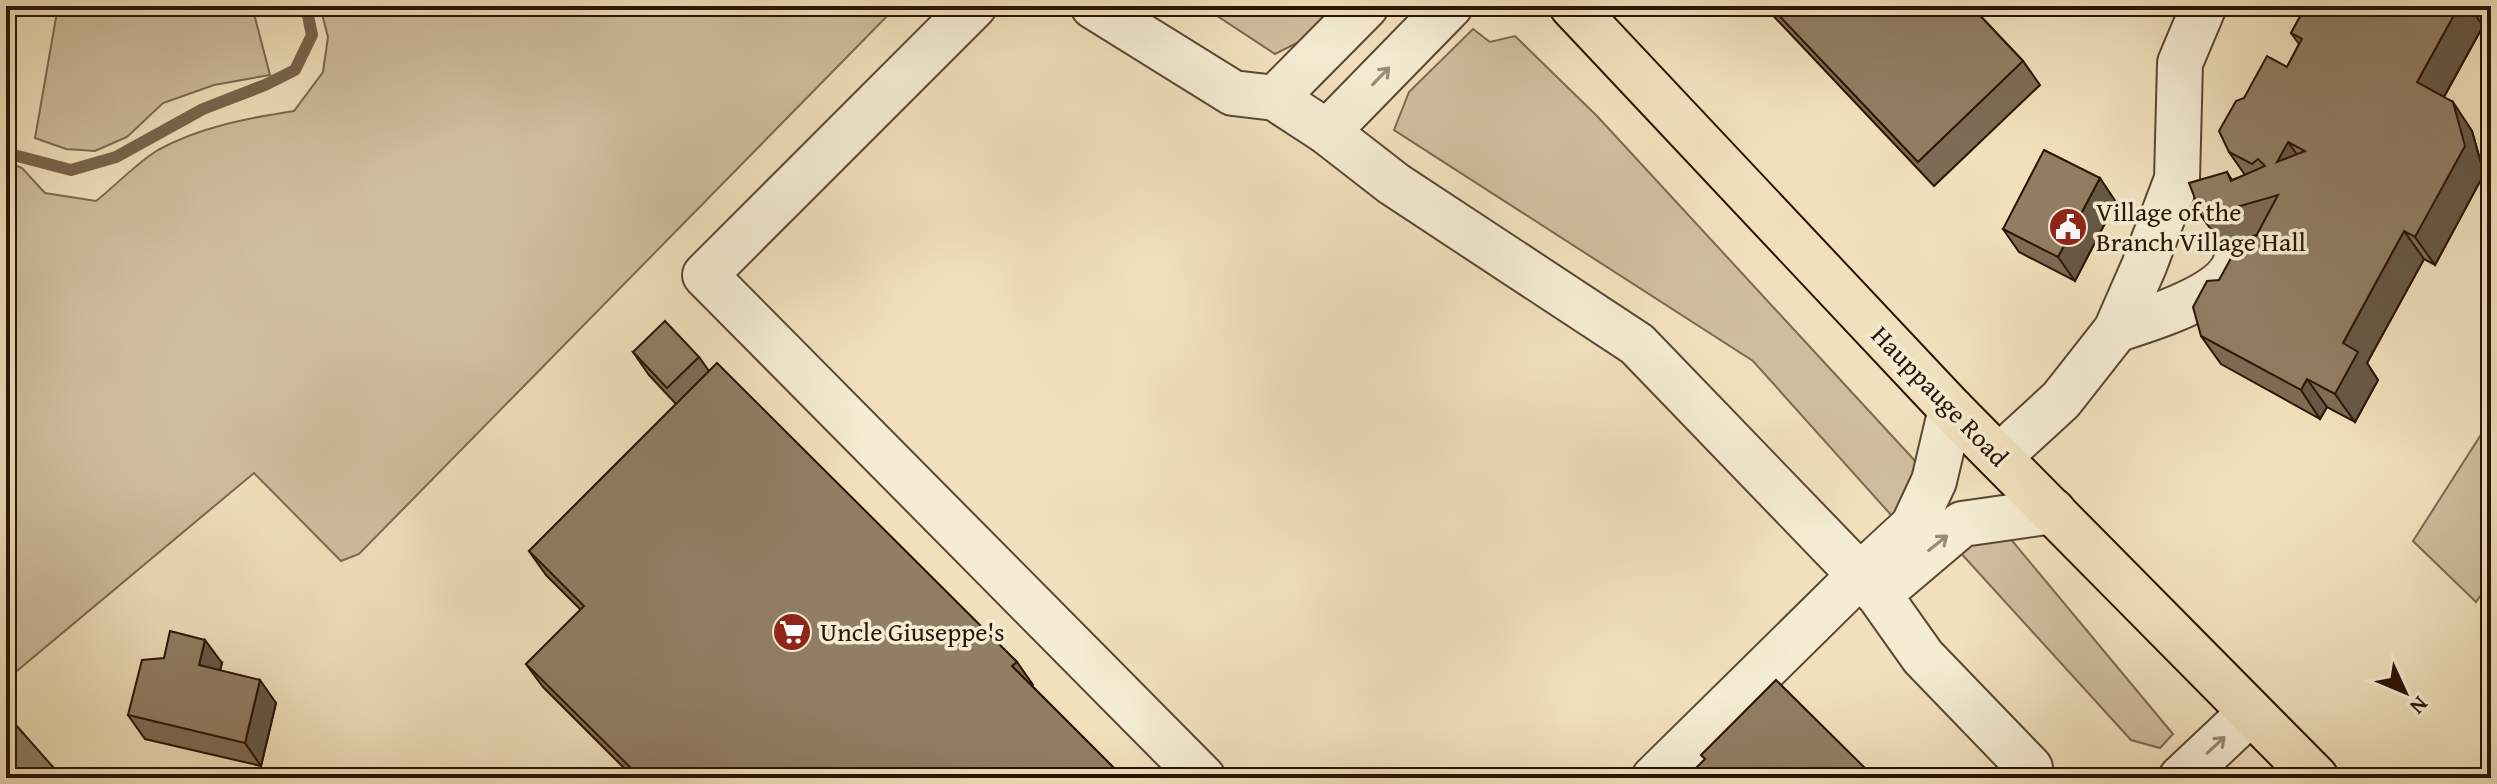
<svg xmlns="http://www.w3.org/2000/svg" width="2497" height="784" viewBox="0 0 2497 784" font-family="'Gentium Book Plus',serif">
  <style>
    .green { fill: #cfbe9d; stroke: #7d6851; stroke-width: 2 }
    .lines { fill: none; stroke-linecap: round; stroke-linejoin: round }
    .stream { stroke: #79654e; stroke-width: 12 }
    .minor-casing { stroke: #5c4633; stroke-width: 48 }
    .major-casing { stroke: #2b1305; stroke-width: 48 }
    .minor { stroke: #f5ecd3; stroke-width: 44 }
    .major { stroke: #f0e1bc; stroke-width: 44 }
    .wall { fill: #7d6c56; stroke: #2b1305; stroke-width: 2 }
    .shaded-wall { fill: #665846; stroke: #2b1305; stroke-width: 2 }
    .building { fill: #917e64; stroke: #2b1305; stroke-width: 2; fill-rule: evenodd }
    .oneway { stroke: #9a8a76 }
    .labels { text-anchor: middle; stroke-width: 7; stroke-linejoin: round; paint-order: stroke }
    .poi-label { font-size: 26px; fill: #2b1305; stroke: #f5ecd3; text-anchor: start }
    .street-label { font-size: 26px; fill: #2b1305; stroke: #f5ecd3 }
  </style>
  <rect width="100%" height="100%" fill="#f0e1bc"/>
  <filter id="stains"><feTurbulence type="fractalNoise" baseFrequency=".0025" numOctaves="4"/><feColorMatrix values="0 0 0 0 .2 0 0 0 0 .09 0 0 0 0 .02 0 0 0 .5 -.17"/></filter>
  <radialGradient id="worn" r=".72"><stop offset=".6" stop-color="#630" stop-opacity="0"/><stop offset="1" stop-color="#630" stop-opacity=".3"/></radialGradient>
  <g class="green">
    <path d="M58,6H252L270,75L214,85L163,103L127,137L95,151L66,149L35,138Z"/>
    <path d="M320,6H897L359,554L341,561L254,473L6,680V161L22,168L45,193L96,201C115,186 139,161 158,150C200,127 248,118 294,111L323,72L328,37Z"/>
    <path d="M1202,6H1334L1299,42L1275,54Z"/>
    <path d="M1473,29L1490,42L1515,36L1597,116L1917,463V488L1892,516L1753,361L1394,130L1409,92Z"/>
    <path d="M2491,419V581L2476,602L2413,541Z"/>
    <path d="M1973,537H2009L2173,734L2160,748L2131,740L1958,550Z"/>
  </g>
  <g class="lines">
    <path class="stream" d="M6,153L71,170L116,157L203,109L265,85L295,70L312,35L306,6"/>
    <g class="minor-casing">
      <g id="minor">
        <path d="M974,6L705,275L1203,778"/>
        <path d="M1093,6L1233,93L1275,98L1327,132L1394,184L1637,344L1879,595L1923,657L2030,768"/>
        <path d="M1275,98L1366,6"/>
        <path d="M1327,132L1450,6"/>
        <path d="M2116,330C2149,318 2251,292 2236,242"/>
        <path d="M1999,457L2061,400L2116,330L2144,266L2177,179L2180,63L2204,6"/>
        <path d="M1896,580L1962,524L2053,511"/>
        <path d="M1654,778L1860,575L1913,526L1934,481L1951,409"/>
        <path d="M2181,778L2250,713"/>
      </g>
    </g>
    <g class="major-casing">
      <path id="major" d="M1572,6L1951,409L2316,778"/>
    </g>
    <use href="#minor" class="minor"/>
    <use href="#major" class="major"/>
  </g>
  <g class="wall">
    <path d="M1764,6H1971L2023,61L2040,85L1934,186Z"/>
    <path d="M2306,6H2491V31L2483,26L2444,97L2472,131L2484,174L2435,265L2424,259L2367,363L2378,380L2355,422L2327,407L2320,419L2221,364L2201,336L2219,280L2247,253L2256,235L2222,245L2202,217L2227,172L2232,180L2245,175L2229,152L2244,98L2287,67L2299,44L2291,33Z"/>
    <path d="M2116,202L2075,281L2019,252L2003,229Z"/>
    <path d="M633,352L699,357L709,371L1017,662L1033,685L1032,686L1124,778H634L543,687L526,664L581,610L546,575L529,551L676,404L649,375Z"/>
    <path d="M222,663L220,670L276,703L261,766L145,739L128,715Z"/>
    <path d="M53,767L60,778H6Z"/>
  </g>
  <g class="shaded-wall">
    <path d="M2459,6H2469L2483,26L2436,111L2417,82Z"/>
    <path d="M2475,6H2491V28Z"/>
    <path d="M2453,102L2472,131L2484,174L2435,265L2415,237Z"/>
    <path d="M2288,142L2308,170L2277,162Z"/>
    <path d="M2100,178L2116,202L2075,281L2058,257Z"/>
    <path d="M2404,231L2424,259L2367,363L2378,380L2355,422L2335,394L2343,343Z"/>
    <path d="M2307,379L2327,407L2320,419L2301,390Z"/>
    <path d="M205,640L222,663L215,689L199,665Z"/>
    <path d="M260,680L276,703L261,766L245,743Z"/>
  </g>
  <g class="building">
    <path d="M1770,6H1971L2023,61L1918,162Z"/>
    <path d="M2306,6H2459L2417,82L2453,102L2465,146L2415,237L2404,231L2343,343L2358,352L2335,394L2307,379L2301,390L2201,336L2193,307L2207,281L2219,280L2237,247L2247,253L2278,195L2202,217L2189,183L2227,172L2231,181L2265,166L2258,159L2252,164L2229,152L2219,131L2236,101L2244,98L2267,56L2287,67L2302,39L2291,33ZM2288,142L2305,151L2277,162Z"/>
    <path d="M2044,150L2100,178L2058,257L2003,229Z"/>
    <path d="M665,321L699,357L667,388L633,352Z"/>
    <path d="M717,363L1017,662L1012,666L1124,778H641L526,664L584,606L529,551Z"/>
    <path d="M170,631L205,640L199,665L260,680L245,743L128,715L142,660L164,658Z"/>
    <path d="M1776,680L1875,778H1686L1705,759L1701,755Z"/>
    <path d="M15,724L53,767L40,778H6V732Z"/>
  </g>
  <defs><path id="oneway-shaft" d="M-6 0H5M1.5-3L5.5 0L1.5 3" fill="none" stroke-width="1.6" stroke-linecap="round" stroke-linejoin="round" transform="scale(2)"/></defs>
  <g class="oneway">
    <use href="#oneway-shaft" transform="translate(1381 76) rotate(-46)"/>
    <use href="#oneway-shaft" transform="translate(1938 543) rotate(-39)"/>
    <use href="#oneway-shaft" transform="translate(2216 745) rotate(-43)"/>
  </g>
  <defs>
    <g id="civic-disc" transform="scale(2)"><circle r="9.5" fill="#8f2418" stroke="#f5ecd3"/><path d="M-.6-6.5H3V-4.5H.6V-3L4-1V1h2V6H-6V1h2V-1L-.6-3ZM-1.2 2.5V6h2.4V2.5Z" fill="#fff"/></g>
    <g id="supermarket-disc" transform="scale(2)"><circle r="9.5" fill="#8f2418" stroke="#f5ecd3"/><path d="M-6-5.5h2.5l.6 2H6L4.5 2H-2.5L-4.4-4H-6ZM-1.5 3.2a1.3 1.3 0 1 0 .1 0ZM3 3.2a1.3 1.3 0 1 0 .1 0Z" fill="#fff"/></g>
  </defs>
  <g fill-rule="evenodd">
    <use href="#civic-disc" x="2068" y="227"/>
    <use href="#supermarket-disc" x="792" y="632"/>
  </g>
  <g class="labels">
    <g class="poi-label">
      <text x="2096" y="221">Village of the<tspan x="2096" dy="30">Branch Village Hall</tspan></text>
      <text x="820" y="641">Uncle Giuseppe's</text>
    </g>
    <g class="street-label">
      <text transform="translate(1940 396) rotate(46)" y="9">Hauppauge Road</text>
    </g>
  </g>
  <rect width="2497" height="784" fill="none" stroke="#f0e1bc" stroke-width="32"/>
  <rect x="8" y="8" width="2481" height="768" fill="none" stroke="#2b1305" stroke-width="4"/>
  <rect x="16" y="16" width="2465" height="752" fill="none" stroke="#2b1305" stroke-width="2"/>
  <g transform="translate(2405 692) rotate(134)" stroke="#f5ecd3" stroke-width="6" paint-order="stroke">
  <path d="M0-6L14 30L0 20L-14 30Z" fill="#2b1305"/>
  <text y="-12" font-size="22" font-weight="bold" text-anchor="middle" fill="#2b1305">N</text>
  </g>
  <rect width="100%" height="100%" filter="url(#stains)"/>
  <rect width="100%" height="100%" fill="url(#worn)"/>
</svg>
